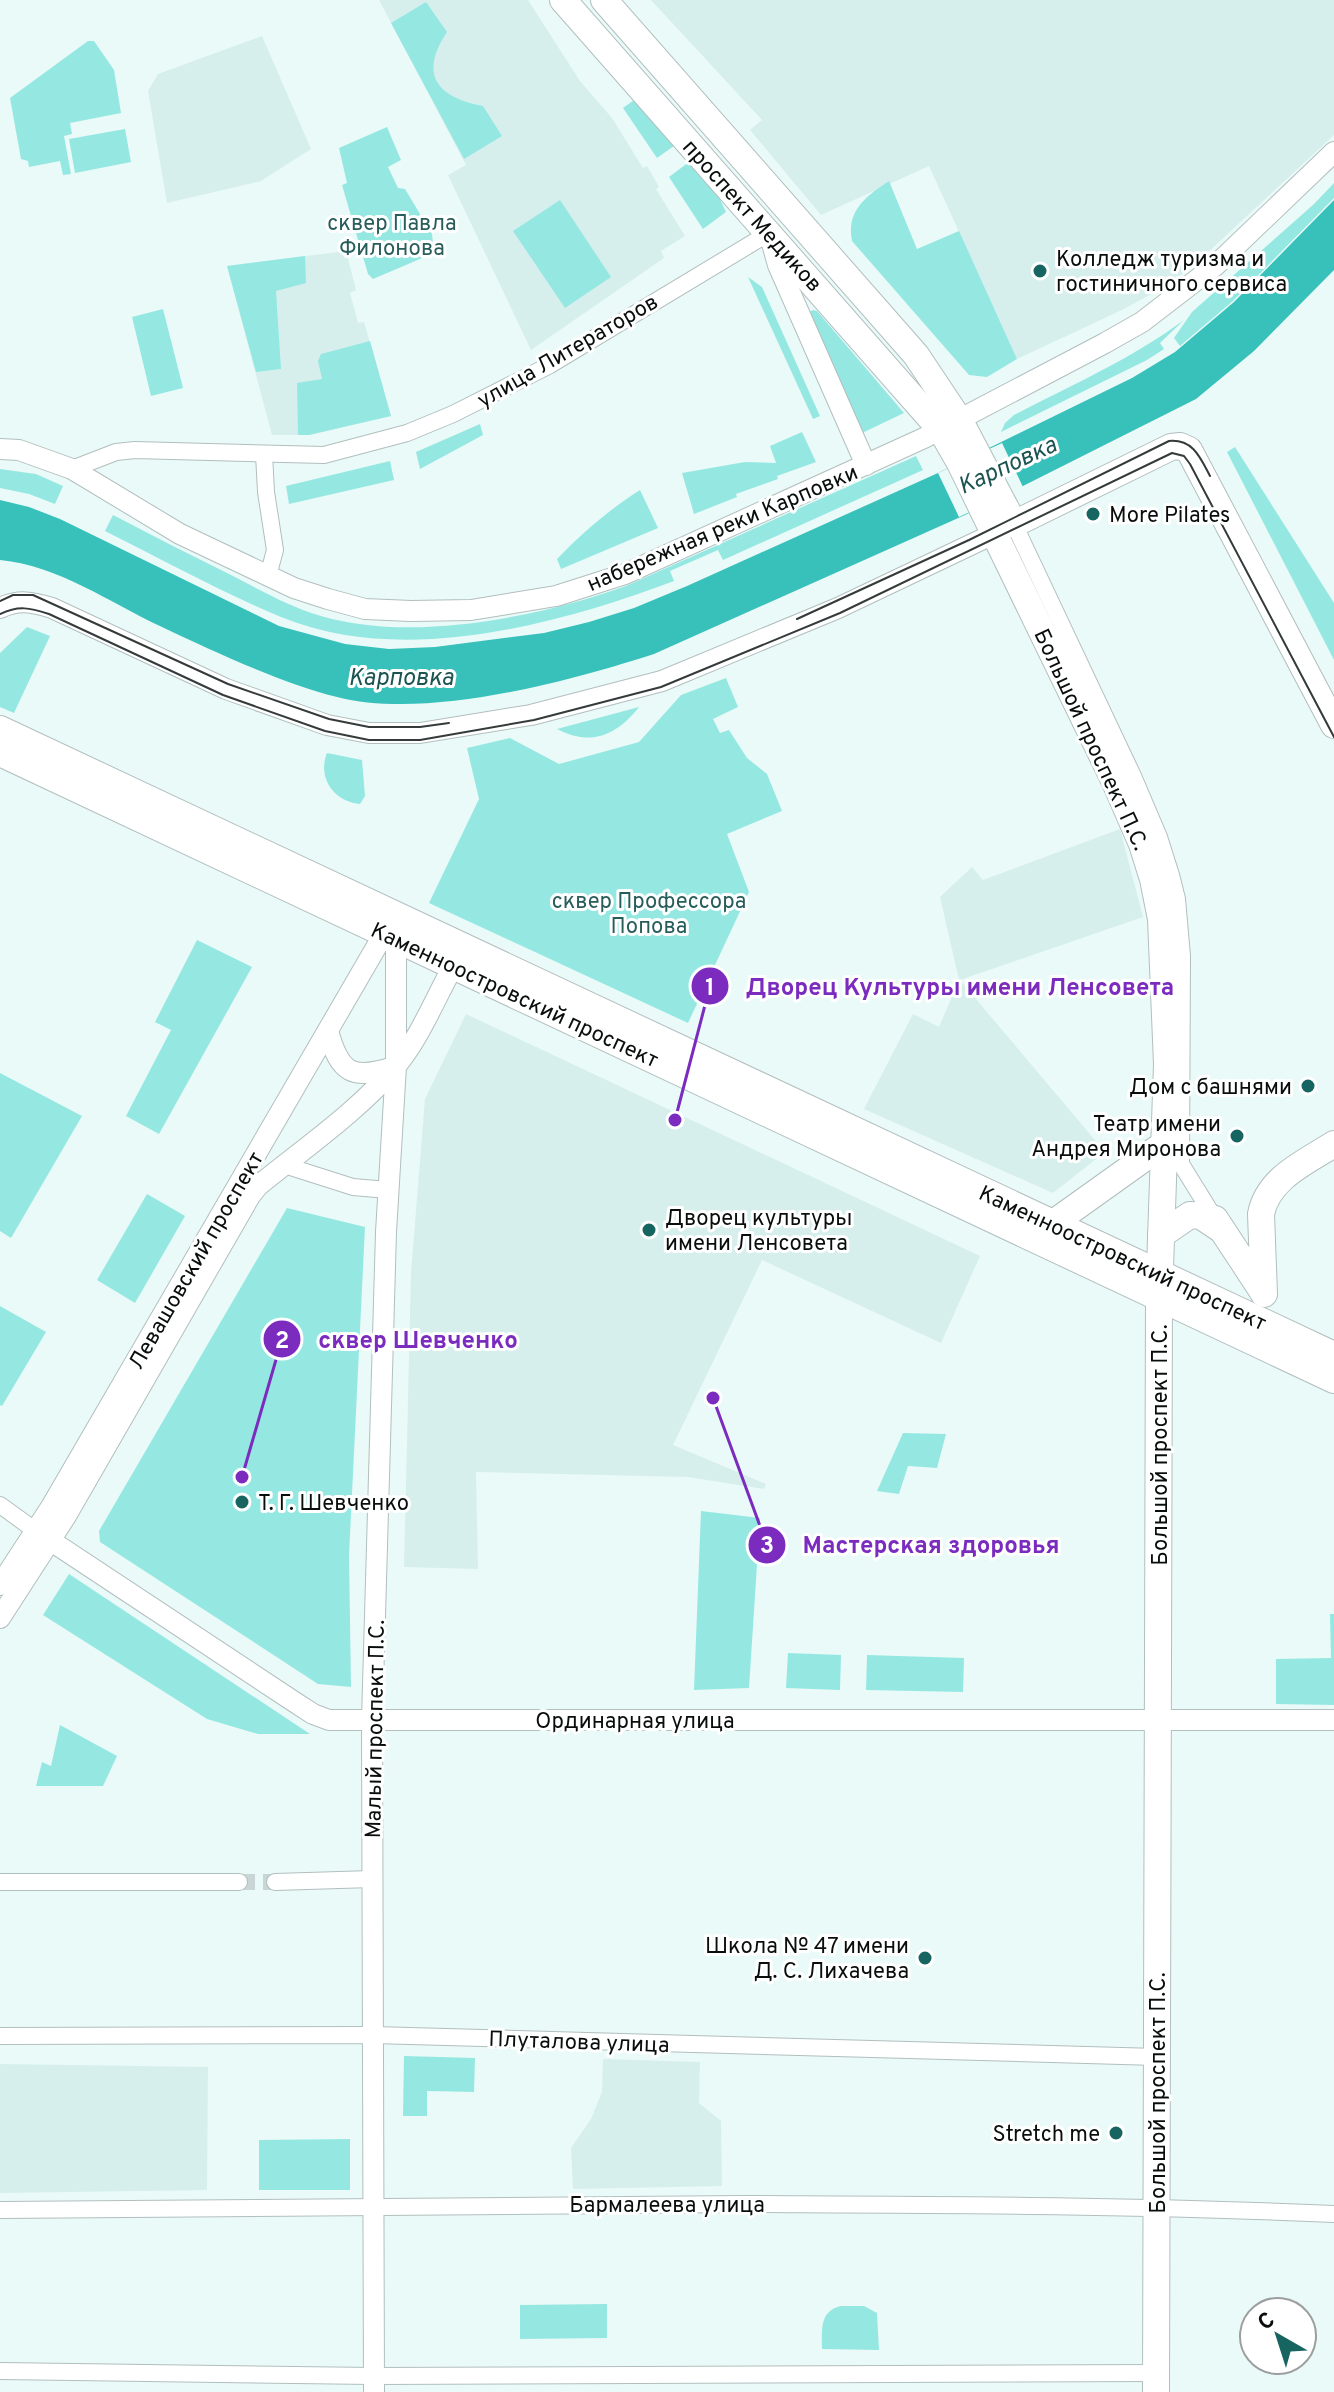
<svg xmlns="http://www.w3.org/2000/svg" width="1334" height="2392" viewBox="0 0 1334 2392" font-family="Overpass,sans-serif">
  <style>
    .built { fill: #d6efed }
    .green { fill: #95e8e2 }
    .water { fill: #38c1ba }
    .pier { fill: #eafaf8 }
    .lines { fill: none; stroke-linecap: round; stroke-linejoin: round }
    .minor-tunnel { stroke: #c8d7d5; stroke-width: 16; stroke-dasharray: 16 8; stroke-linecap: butt }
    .minor-casing { stroke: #b1bfbe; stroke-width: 18 }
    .tertiary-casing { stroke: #b1bfbe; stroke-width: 22 }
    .primary-casing { stroke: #b1bfbe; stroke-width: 28 }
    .minor { stroke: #fff; stroke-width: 16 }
    .tertiary { stroke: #fff; stroke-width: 20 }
    .primary { stroke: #fff; stroke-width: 26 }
    .tram { stroke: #343b3a; stroke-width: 2 }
    .poi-dot { fill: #176561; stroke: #fff; stroke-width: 3 }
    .labels { text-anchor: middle; stroke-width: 6; stroke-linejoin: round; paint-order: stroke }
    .street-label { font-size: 22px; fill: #090e0d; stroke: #fff }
    .park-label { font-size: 22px; fill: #275d5a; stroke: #fff }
    .poi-label { font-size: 22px; fill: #090e0d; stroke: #fff; text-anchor: start }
    .water-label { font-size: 24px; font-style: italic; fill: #1c5451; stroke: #fff }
    .leader { fill: none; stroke: #7b2cbf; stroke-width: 3 }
    .callout-dot { fill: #7b2cbf; stroke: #fff; stroke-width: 3 }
    .mark-label { font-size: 24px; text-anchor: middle; font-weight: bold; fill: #fff }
    .callout-label { font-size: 24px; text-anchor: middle; font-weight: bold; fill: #7b2cbf; stroke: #fff; stroke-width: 6; stroke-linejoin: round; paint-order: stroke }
  </style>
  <rect width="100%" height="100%" fill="#eafaf8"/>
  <g class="built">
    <path d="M379,0H528L580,81L612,118L643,168L647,166L659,187L656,189L685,236L661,251L664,258L531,350L448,175L466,165Z"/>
    <path d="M651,0H1334V135L1203,257L1168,285L1122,310L1017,359L929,166L821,215L750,130L762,120Z"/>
    <path d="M262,36L311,149L261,181L167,203L148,91L158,74Z"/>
    <path d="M346,251L356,290L350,293L358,323L364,322L391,416L309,435H272L227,266Z"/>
    <path d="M1120,829L1143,917L960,980L1105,1152L1053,1193L864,1109L913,1014L939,1027L959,980L940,897L972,867L983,880Z"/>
    <path d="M466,1014L980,1256L941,1343L762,1260L673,1445L766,1484L764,1489L688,1477L476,1472L478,1569L404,1567L411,1273L425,1099Z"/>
    <path d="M603,2059L700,2062L699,2103L721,2121L722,2186L573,2189L571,2148L591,2119L602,2092Z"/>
    <path d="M0,2064L208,2067L207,2190L0,2193Z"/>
  </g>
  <g class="green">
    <path d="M426,2L447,32C419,74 436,97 483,106L502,136L464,159L391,23Z"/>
    <path d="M88,41H94L114,70L121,113L70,123L72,134L64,136L71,174L63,175L60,161L29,167L28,161L21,159L10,98Z"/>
    <path d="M634,100L674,146L657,158L623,108Z"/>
    <path d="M387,127L401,160L388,167L398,188L405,189L432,234L434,253L373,279L368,274L342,185L347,183L339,148Z"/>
    <path d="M125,129L131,162L75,173L69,139Z"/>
    <path d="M689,162L718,195L726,212L703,229L669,177Z"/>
    <path d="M889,181L917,249L959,231L1017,359L987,377L969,375L852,241C846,211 866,196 889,181Z"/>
    <path d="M1334,183V198L1233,301L1180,346L1174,338L1192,312L1314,204Z"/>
    <path d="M560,200L611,277L565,308L513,231Z"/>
    <path d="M305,256L306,283L276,291L281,369L256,372L227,266Z"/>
    <path d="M748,277L762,287L820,416L813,419Z"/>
    <path d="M163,309L183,388L151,396L132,317Z"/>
    <path d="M813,310L817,311L904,413L860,434L809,312Z"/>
    <path d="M1184,320L1160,343L1164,349L1147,360L1001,432L1005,423L1014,415C1072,385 1131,359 1184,320Z"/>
    <path d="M370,341L391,416L309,435H298L297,383L322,379L318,361L321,354Z"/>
    <path d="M480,424L483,435L420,469L416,452Z"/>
    <path d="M802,432L816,462L777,476L778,479L736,494L737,497L694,514L682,473L745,462L776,463L770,446Z"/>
    <path d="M1235,447L1334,603V660L1227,452Z"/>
    <path d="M916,456L923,470L723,560L718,550L670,571L674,581C557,625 402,667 281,617C221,592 163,560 105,531L113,515C153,536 193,556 233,576C262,591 290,607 321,616C412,643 539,617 626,586Z"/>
    <path d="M390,461L394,480L289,504L286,486Z"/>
    <path d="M0,469L36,474L63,486L55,504L29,494L0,488Z"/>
    <path d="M640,490L658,528L561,569L557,559C583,532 609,510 640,490Z"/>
    <path d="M27,627L50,636L14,713L0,707V653Z"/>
    <path d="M726,678L738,707L713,719L720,733L729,730L747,758L767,774L782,811L727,834L749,892L688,1023L429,903L479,799L467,748L510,738L559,764L639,742L681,695Z"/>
    <path d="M639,707C617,735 591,747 557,729Z"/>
    <path d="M327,753L362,760L365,796L360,804C334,802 317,778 327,753Z"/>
    <path d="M197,940L252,967L159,1134L126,1116L171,1030L155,1022Z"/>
    <path d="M0,1073L82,1116L11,1238L0,1231Z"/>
    <path d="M147,1194L185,1216L135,1303L97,1280Z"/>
    <path d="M287,1208L365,1227L349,1555L351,1687L318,1684L100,1542L99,1531Z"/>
    <path d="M0,1306L46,1332L2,1406L0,1405Z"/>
    <path d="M903,1433L946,1434L937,1468L908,1466L899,1494L877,1491Z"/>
    <path d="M701,1511L760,1518L749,1688L694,1690Z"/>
    <path d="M69,1574L310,1734H258L207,1719L43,1615Z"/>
    <path d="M1330,1614H1334V1705L1276,1704V1659L1331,1658Z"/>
    <path d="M788,1653L841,1655L840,1690L786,1688Z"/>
    <path d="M867,1655L964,1658L963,1692L866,1690Z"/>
    <path d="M60,1725L117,1756L103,1786H36L42,1762L51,1766Z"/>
    <path d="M404,2056L475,2058L474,2092L427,2091V2116H403Z"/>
    <path d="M350,2139V2190H259V2140Z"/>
    <path d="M607,2304V2338L520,2339V2305Z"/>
    <path d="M841,2306H864L877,2313L879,2350L822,2349C822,2330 819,2311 841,2306Z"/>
  </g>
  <path class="water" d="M1334,200V270L1254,351L1196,399L965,515L654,654C567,682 426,720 337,697C281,683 215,652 162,627C108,602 60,566 0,560V500L29,507L60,519L279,626L345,644L389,649L435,647L544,633L589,622L634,608L687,586L938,473L1132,378L1175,352L1234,302Z"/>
  <path class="pier" d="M1002,443L1023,487L959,517L938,473Z"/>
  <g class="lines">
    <path class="minor-tunnel" d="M239,1882H275"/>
    <g class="minor-casing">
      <g id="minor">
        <path d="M264,454L266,492L275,550L268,576"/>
        <path d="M72,469L116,452L135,450L324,455L407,433L453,414L550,365L769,233"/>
        <path d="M1014,524L1133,776L1159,837L1171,875L1177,899L1182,956L1181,1164L1215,1219"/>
        <path d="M284,1165L353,1187L388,1190"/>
        <path d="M0,1505L36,1531"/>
        <path d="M0,1882H239"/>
        <path d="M275,1882L372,1879"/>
        <path d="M0,2036L373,2035L1157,2057"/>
        <path d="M0,2210C248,2206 496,2204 744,2204C941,2205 1137,2205 1334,2214"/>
        <path d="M0,2371L374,2376L1156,2373"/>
      </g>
    </g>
    <g class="tertiary-casing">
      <g id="tertiary">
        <path d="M771,240L778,265L866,465"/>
        <path d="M0,449L19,450L72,469L180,534L294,588L328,599L365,609L411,611L471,610L556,596L625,574L924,438L1105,343L1142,322L1216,265L1334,152"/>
        <path d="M0,608C19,599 32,602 52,608L226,689L327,725L369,733H420L531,715L662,681L838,608L1006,528"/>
        <path d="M328,1031C340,1074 352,1080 394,1067"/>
        <path d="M36,1531L296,1703L313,1714L329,1720H1334"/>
        <path d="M0,1585L51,1507L385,932"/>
        <path d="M0,1618L66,1516L250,1196L258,1186C302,1150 360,1110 396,1066C421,1036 435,998 454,965"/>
        <path d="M374,2392L372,1720L386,1232L396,1066V927"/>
      </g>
    </g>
    <g class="primary-casing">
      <g id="primary">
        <path d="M563,0L941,430L960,463L1115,782L1142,844L1153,879L1161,919L1167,1064L1159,1297L1156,2392"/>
        <path d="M604,0L916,355L960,421L1014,524L1171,447L1180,446L1189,450L1334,725"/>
        <path d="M0,729L1334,1355"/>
        <path d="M0,753L1334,1380"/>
        <path d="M1215,1219L1263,1292"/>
        <path d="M1052,1224L1164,1144"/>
        <path d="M1161,1235L1190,1215L1201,1216L1222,1230"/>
        <path d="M1264,1294L1261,1214C1268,1178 1306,1162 1334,1144"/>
      </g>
    </g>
    <use href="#minor" class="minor"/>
    <use href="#tertiary" class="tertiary"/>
    <use href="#primary" class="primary"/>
    <g class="tram">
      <path d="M0,601L13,595H33L228,684L329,719L369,727H420L449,723"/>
      <path d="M0,614C19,605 30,608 49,614L223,695L325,731L369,740H420L534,720L661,687L840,613L1172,453L1184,456L1190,464L1334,737"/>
      <path d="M797,619L969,540L1169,441C1193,439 1200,457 1210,476"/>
    </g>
  </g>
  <g class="poi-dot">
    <circle cx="1040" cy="271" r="8"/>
    <circle cx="1093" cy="514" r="8"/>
    <circle cx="1308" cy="1086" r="8"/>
    <circle cx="1237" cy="1136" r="8"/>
    <circle cx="649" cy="1230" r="8"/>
    <circle cx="242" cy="1502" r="8"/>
    <circle cx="925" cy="1958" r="8"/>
    <circle cx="1116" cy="2133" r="8"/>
  </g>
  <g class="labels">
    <g class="street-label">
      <text transform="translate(753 215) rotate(48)" y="8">проспект Медиков</text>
      <text transform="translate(567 350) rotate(-30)" y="8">улица Литераторов</text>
      <text transform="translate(722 527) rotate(-23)" y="8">набережная реки Карповки</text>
      <text transform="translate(1092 739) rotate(65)" y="8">Большой проспект П.С.</text>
      <text transform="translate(515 994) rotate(25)" y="8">Каменноостровский проспект</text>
      <text transform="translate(1123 1257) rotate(25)" y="8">Каменноостровский проспект</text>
      <text transform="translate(195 1260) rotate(-60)" y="8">Левашовский проспект</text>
      <text transform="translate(1159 1445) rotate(-90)" y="8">Большой проспект П.С.</text>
      <text x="635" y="1728">Ординарная улица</text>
      <text transform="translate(374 1729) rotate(-89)" y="8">Малый проспект П.С.</text>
      <text transform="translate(579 2041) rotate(2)" y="8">Плуталова улица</text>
      <text transform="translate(1157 2093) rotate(-90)" y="8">Большой проспект П.С.</text>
      <text x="667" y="2212">Бармалеева улица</text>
    </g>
    <g class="park-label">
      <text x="392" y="230">сквер Павла<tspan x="392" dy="25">Филонова</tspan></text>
      <text x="649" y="908">сквер Профессора<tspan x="649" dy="25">Попова</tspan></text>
    </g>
    <g class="poi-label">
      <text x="1056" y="266">Колледж туризма и<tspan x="1056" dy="25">гостиничного сервиса</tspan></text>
      <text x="1109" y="522">More Pilates</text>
      <text x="1292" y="1094" text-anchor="end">Дом с башнями</text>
      <text x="1221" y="1131" text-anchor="end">Театр имени<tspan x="1221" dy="25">Андрея Миронова</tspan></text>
      <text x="665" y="1225">Дворец культуры<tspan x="665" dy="25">имени Ленсовета</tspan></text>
      <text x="258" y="1510">Т. Г. Шевченко</text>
      <text x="909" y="1953" text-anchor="end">Школа № 47 имени<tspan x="909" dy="25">Д. С. Лихачева</tspan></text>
      <text x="1100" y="2141" text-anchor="end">Stretch me</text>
    </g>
    <g class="water-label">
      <text transform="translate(1007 465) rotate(-25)" y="8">Карповка</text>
      <text x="401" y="685">Карповка</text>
    </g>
  </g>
  <path class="leader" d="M675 1120L710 986M242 1477L282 1339M713 1398L767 1545"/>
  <g class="callout-dot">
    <circle cx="675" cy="1120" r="8"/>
    <circle cx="242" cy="1477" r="8"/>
    <circle cx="713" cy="1398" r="8"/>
    <circle cx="710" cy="986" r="20"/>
    <circle cx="282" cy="1339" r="20"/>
    <circle cx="767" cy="1545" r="20"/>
  </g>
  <g class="mark-label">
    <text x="710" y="995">1</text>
    <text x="282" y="1348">2</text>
    <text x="767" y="1553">3</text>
  </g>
  <g class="callout-label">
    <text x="960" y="995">Дворец Культуры имени Ленсовета</text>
    <text x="418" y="1348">сквер Шевченко</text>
    <text x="931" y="1553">Мастерская здоровья</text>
  </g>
  <g transform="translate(1278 2336) rotate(321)"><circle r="38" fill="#ffffff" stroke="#9d9f9e" stroke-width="2"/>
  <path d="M0-6L14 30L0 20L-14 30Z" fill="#176561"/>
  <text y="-12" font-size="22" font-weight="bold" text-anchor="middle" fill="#090e0d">С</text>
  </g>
</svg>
